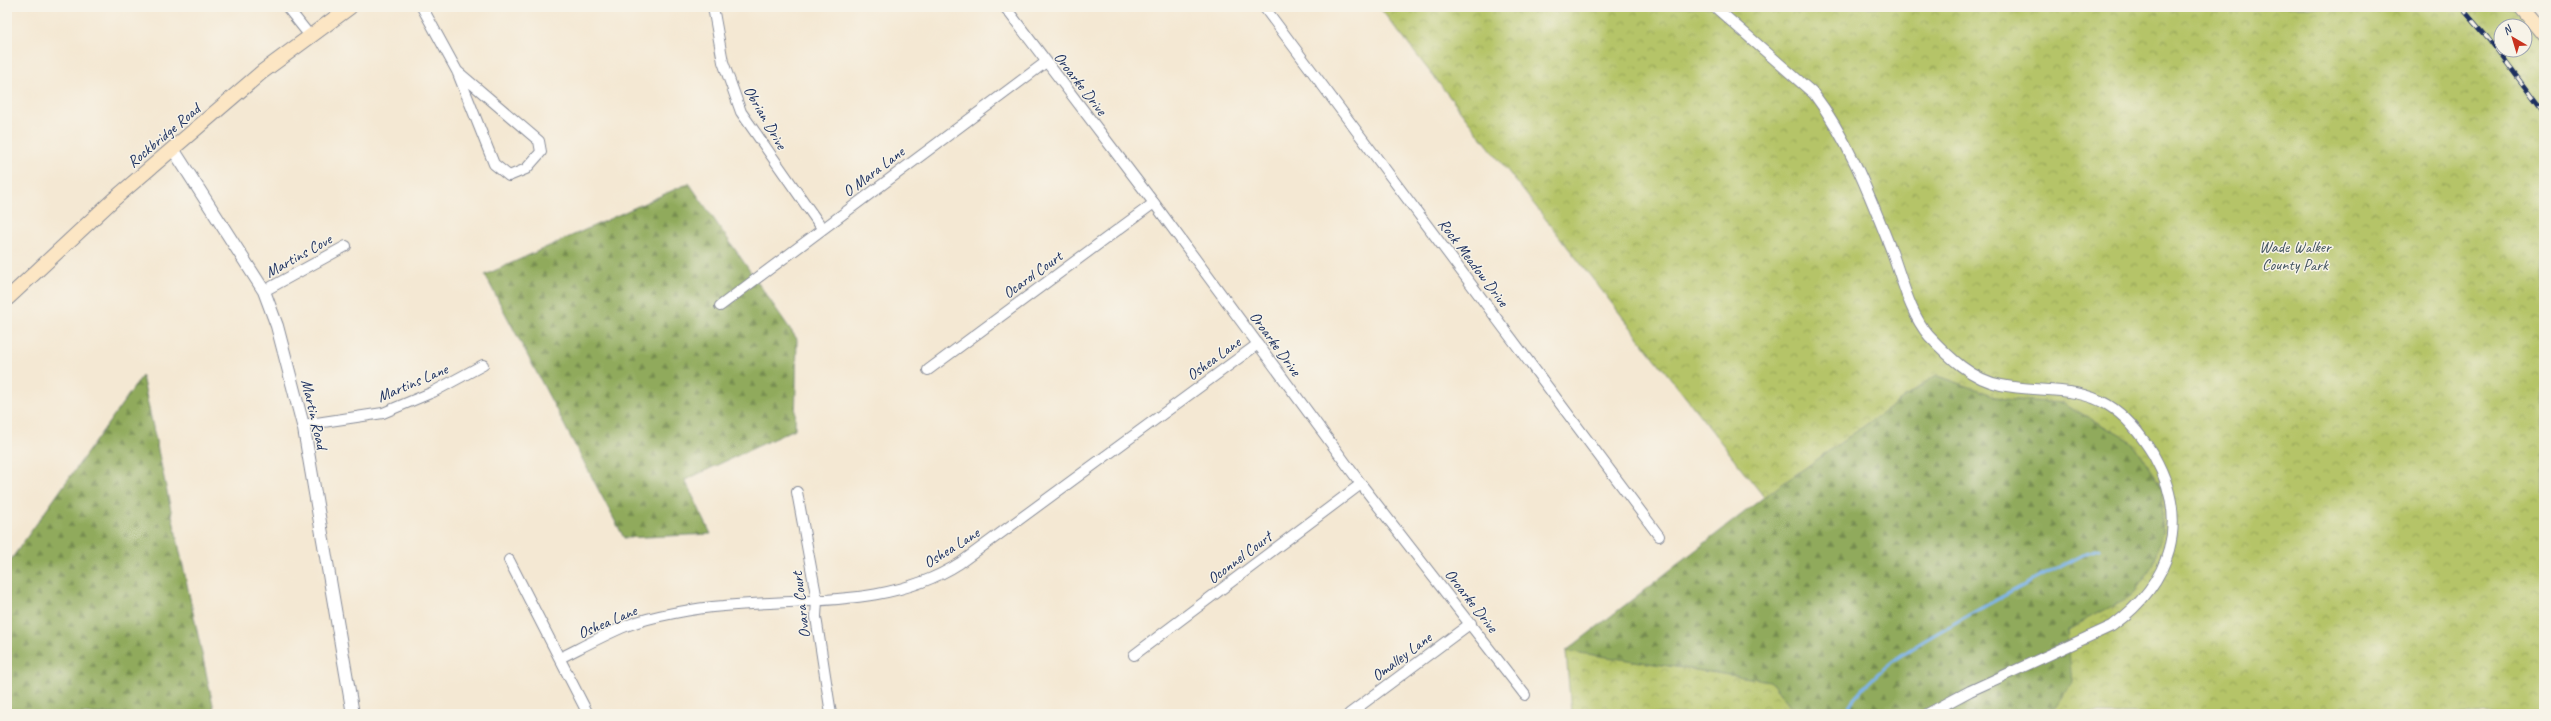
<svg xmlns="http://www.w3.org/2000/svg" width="2551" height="721" viewBox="0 0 2551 721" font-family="Caveat,sans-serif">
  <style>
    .forest { fill: url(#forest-firs); stroke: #566c5d }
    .park { fill: url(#park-crowns); stroke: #687a62; fill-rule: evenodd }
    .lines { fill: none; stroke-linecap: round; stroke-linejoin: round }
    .stream { stroke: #7eb5ed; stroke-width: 3 }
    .minor-casing { stroke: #888c98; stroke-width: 12 }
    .tertiary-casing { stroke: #888c98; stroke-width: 14 }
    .secondary-casing { stroke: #888c98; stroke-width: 16 }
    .minor { stroke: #fff; stroke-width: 10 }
    .tertiary { stroke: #fff; stroke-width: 12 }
    .secondary { stroke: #fce6c4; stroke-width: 14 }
    .rail-casing { stroke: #1b2f5e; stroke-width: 4.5 }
    .rail { stroke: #f7f3e8; stroke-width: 3; stroke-dasharray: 9; stroke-linecap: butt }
    .labels { text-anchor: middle; stroke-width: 3; stroke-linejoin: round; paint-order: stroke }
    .street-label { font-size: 16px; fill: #1b2f5e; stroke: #f7f3e8 }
    .park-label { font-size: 16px; fill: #425460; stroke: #f7f3e8 }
  </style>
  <defs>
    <pattern id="forest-firs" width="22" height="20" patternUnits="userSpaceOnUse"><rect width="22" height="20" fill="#90aa5c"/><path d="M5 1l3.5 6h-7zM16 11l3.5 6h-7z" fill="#758b4f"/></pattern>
    <pattern id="park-crowns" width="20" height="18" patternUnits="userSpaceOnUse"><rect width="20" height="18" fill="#b5c467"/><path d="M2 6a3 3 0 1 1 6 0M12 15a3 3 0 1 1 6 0" fill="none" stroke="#92a058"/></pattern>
  </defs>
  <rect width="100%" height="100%" fill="#f7f3e8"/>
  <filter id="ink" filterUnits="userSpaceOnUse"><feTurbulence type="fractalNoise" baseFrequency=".025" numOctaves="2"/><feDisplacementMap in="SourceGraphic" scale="8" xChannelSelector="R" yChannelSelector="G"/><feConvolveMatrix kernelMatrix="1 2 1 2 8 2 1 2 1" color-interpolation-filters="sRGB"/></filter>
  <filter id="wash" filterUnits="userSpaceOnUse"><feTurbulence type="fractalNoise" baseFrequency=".012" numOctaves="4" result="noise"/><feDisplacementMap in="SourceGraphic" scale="16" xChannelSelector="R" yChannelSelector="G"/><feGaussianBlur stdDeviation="0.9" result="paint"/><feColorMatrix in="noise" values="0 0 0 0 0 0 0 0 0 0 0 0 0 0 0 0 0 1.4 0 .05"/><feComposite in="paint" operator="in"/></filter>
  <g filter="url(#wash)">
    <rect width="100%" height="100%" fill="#f4e8d3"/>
    <g class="forest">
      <path d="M689,183L797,339L795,429L685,480L711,534L624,538L485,275Z"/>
      <path d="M1936,375L2004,399L2063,403L2132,442L2163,489L2162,534L2152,566L2133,595L2067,630L2073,682L2050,714H1796L1770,681L1566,651L1764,497Z"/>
      <path d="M142,376L215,714H7V565Z"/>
    </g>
    <g class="park">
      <path d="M1379,7H2529L2544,23V714H2050L2072,682L2067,630L2133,595L2152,566L2162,534L2163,489L2132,442L2063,403L2004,399L1936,375L1764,497ZM2501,26H2525V50H2501Z"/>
      <path d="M1566,651L1770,681L1796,714H1567L1571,713Z"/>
    </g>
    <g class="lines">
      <path class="stream" d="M1843,714C1874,667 1912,647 1960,620C2001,597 2043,575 2085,553L2099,549"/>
    </g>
  </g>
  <g filter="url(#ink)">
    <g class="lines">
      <g class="minor-casing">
        <g id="minor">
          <path d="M287,7L310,36"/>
          <path d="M422,7L457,71L494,164L509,176L526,169L541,152L539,141L457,71"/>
          <path d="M713,7L723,62L741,112L822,228"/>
          <path d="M1005,7L1154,203L1361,484L1525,695"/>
          <path d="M1264,7L1659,536"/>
          <path d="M1715,7L1814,94C1849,140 1871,199 1892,252C1902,279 1910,314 1929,336C1949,357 1971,379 2001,385C2038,393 2074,385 2108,405C2128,417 2142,436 2154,456C2191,522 2171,583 2112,626L1970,691L1927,714"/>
          <path d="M264,291L346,246"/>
          <path d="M720,306L1046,62"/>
          <path d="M928,370L1154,203"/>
          <path d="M303,425L383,413L433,392L483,365"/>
          <path d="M797,492L817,600L816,617L831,714"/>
          <path d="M509,560L588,714"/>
          <path d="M1134,655L1361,484"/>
          <path d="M560,658C582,647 604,635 626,626C650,616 697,608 724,606C803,598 891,608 960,563L1258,344"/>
          <path d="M1349,714L1471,623"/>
        </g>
      </g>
      <g class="tertiary-casing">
        <path id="tertiary" d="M173,149L264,291L277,326L304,429L353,714"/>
      </g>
      <g class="secondary-casing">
        <g id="secondary">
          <path d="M2521,7L2544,35"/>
          <path d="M7,299L113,200L262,72L350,7"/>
        </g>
      </g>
      <use href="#minor" class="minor"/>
      <use href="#tertiary" class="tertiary"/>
      <use href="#secondary" class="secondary"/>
      <g class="rail-casing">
        <path id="rail" d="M2461,7L2488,38L2544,113"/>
      </g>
      <use href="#rail" class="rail"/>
    </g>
  </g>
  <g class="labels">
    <g class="street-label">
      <text transform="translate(1081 83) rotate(52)" y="6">Oroarke Drive</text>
      <text transform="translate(766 117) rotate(60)" y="6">Obrian Drive</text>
      <text transform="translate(163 135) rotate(-40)" y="6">Rockbridge Road</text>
      <text transform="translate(873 171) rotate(-37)" y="6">O Mara Lane</text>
      <text transform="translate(298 255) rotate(-29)" y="6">Martins Cove</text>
      <text transform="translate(1474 262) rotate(53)" y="6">Rock Meadow Drive</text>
      <text transform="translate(1032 274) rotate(-36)" y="6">Ocarol Court</text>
      <text transform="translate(1276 343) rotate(54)" y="6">Oroarke Drive</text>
      <text transform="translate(1213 358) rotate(-36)" y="6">Oshea Lane</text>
      <text transform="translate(412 382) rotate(-23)" y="6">Martins Lane</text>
      <text transform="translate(315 414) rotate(77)" y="6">Martin Road</text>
      <text transform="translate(951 547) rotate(-32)" y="6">Oshea Lane</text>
      <text transform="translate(1239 557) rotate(-37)" y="6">Oconnel Court</text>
      <text transform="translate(1472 600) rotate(52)" y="6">Oroarke Drive</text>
      <text transform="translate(800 605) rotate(-97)" y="6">Ovara Court</text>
      <text transform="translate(607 621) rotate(-23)" y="6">Oshea Lane</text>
      <text transform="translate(1401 656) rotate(-37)" y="6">Omalley Lane</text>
    </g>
    <g class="park-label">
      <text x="2295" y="252">Wade Walker<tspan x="2295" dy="18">County Park</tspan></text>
    </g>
  </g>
  <rect width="2551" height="721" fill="none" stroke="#f7f3e8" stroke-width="24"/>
  <g transform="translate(2513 38) rotate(322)"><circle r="19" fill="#f7f3e8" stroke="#9fa5b1"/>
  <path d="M0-3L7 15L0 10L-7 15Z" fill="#c8321e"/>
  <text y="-6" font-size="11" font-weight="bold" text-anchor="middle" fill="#1b2f5e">N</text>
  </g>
</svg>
